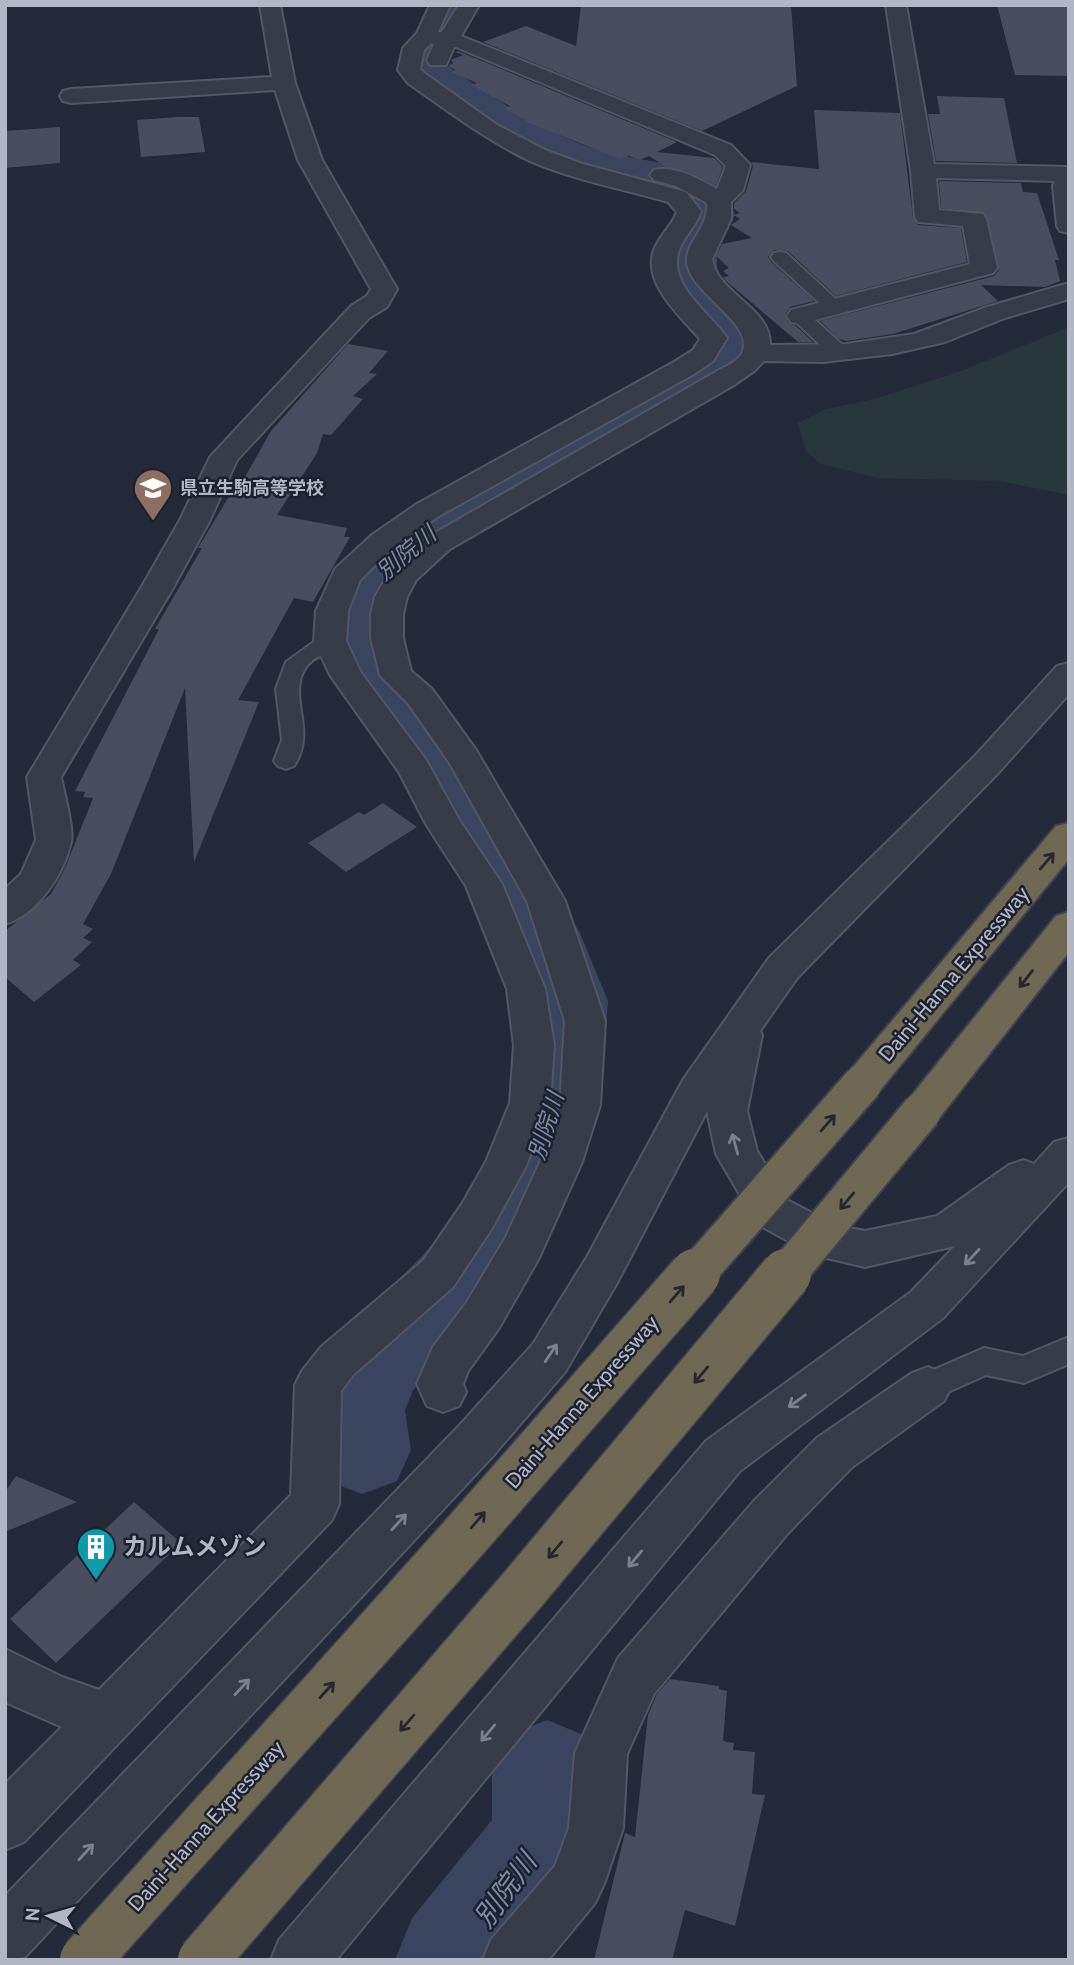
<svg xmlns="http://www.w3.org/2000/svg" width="1074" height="1965" viewBox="0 0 1074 1965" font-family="Cabin,'Noto Sans JP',sans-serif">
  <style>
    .green { fill: #27373b }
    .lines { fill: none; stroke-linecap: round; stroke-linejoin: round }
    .river { fill: #3b4560; fill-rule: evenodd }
    .building { fill: #494d5f }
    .service-casing { stroke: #535764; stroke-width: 4 }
    .minor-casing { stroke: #535764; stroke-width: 4 }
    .tertiary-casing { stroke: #535764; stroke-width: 4 }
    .motorway-casing { stroke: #404451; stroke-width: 4 }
    .service { fill: #383c49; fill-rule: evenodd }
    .minor { fill: #383c49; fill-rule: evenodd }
    .tertiary { fill: #383c49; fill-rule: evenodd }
    .motorway { fill: #6e6855; fill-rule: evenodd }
    .motorway-bridge-far1-casing { stroke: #404451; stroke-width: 42; stroke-linecap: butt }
    .motorway-bridge-casing { stroke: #404451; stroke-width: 53; stroke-linecap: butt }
    .motorway-bridge-far1 { stroke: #6e6855; stroke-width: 38 }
    .motorway-bridge { stroke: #6e6855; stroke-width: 50 }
    .oneway { stroke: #252832 }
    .oneway2 { stroke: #7c808d }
    .labels { text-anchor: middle; stroke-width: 5; stroke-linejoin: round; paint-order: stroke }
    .far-poi-label { font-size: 18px; font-weight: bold; fill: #b3b7c5; stroke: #1d212e; text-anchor: start }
    .street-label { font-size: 21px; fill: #b3b7c5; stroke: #1d212e }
    .water-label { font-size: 23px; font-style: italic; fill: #7d8aaa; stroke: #1d212e }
    .near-poi-label { font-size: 24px; font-weight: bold; fill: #b3b7c5; stroke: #1d212e; text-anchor: start }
    .near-water-label { font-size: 28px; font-style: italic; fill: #7d8aaa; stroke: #1d212e }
  </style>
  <rect width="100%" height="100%" fill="#242a39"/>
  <path class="green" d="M1069,327V495L1000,481L877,478L821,464L806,452L798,423L826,409L874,399L961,371Z"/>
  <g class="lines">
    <g class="river">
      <path d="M434,5H477L446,60L448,66C495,98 543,133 598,150C633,161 687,161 717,183C728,191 732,203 735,215L718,248L716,280C742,303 783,328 757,365L476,527L417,572L401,588L393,604L396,641L411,675L466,744L513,818L537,863L580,933L608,1001L600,1106L583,1158L538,1249L488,1310L413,1390L405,1410L411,1450L397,1481L362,1494L327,1481L313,1450L309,1410L341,1337L422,1256L474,1197L496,1157L514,1106L526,1001L502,934L464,869L439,818L413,774L377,729L344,677L328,641L327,604L350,566L371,544L432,501L709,346L708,332C662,288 643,277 683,215L681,204L656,193L561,170L516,150L412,83L400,60Z"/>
      <path d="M547,1720L586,1736L602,1775L605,1819L572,1900L527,1960H395L412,1918L492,1820V1775L508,1736Z"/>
    </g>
  </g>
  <g class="building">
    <path d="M581,5H791L797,86L702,131L483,42L526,26L576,46Z"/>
    <path d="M997,5H1069V76L1015,75Z"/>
    <path d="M458,51L677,142L657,152L714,158L723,167L716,185L688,171L666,167L649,156L639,160L629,156L620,159L524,121L527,120L504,109L510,106L471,85L477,83L451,72L456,70L448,66L453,63L451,60L463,55L455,52Z"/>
    <path d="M937,96L1004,98L1017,163L936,161L928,114H940Z"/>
    <path d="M814,110L900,113L913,218L918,225L961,228L967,262L836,296L788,251L774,250L768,257L772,263L814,301L790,307L785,315L789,323L796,326L813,342H798L726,281L723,277L729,276L723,271L729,268L716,256L722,244L752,238L731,225L740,219L734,215L740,213L734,209V203L746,191L753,166L751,162L819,169Z"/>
    <path d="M177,117H199L205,152L141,157L137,120Z"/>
    <path d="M60,127V163L5,168V131Z"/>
    <path d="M939,181L1021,183L1023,192L1037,193L1059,260H1055L1060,281L1045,287L981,285L998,301L893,334L846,341L839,339L820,321L994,276L999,270L985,213L941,208Z"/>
    <path d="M348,344L388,351L369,373L377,374L353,396L363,399L331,435L323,434L317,453L277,515L347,528L344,537H350L313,602L294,598L238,700L259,702L194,862L185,688L111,874L83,924L93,929L83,938L92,942L73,960L81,965L34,1002L5,977V931L51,894L65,868L93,798L83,797L85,792L75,791L159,629H155L202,548H198L237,483L241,484L271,431Z"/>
    <path d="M383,803L417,827L346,872L308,843L359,812L364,815Z"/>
    <path d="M16,1476L77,1502L5,1532V1492Z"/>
    <path d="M134,1502L181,1543L56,1663L10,1619Z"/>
    <path d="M670,1679L719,1686V1689L727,1691L723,1741L734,1743L733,1750L755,1752L752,1794L765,1795L735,1926L685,1910L672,1960H594L625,1833L635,1837L648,1715L657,1694Z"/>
  </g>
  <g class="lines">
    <g class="service-casing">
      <g id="service">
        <path d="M780,252L786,253L841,304L844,308L841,312H829L774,261L771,257L774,253Z"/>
        <path d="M800,311L806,312L847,349L849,353L847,357H833L794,320L791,316Z"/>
        <path d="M330,634L338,636L341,641C333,653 314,655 306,667C286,697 318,729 294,766L286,769L278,766L274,761L282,740L276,689L286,662L322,636Z"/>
        <path d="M1069,1337V1364L1024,1383L986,1375L928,1401L917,1397L912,1387L917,1377L984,1348L1023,1356Z"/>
      </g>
    </g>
    <g class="minor-casing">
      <g id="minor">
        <path d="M260,5H280L295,83L322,160L397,289L387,307L369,318L237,460L210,520L173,588L61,777C64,793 74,828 71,842C64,874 37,915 5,924V889L21,874L36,840L27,777L141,588L180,520L210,457L351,306L367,296L371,289L298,160L275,90L71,103L63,101L60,96L63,91L71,89L272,77Z"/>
        <path d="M430,5H450L438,32H442L459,5H479L461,36L731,145L750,165L743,190L731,202V219L712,259C718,295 771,307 770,345L846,344L914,334L987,307L1069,283V299L1005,318L945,342L892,354L823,362L764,361L754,371L734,385L450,549L416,580L407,597L403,614V638L411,671L432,689L476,750L565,901L605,1021L600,1105L582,1162L539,1258L499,1328L468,1371L463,1384L466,1392L459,1406L443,1412L427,1406L417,1384L433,1347L467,1302L506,1237L540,1162L560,1105L565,1021L527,901L449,762L408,703L380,675L371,638V614L375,597L392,568L428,537L714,373C722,368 736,363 741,355C759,325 691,295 687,263C685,242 709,229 707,203L676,186L654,180L650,175L654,170C675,165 699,179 717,189L726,166L715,155L456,47H454L446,65H430L427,60L434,44L431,43L424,50L420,69L424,73L497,125L547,151L583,164L686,192L701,211C697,226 684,235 679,250C667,286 710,312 727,338L713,361L694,374L439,516L394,547L360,580L348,611L346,641L361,673L426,760L459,820L502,884L545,989L554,1045L550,1103L526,1166L492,1228L453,1287L353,1375L341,1391L339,1504L332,1520L24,1842L5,1850V1784L62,1727L5,1702V1649L62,1677L99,1690L291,1495L295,1385L302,1371L321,1347L423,1261L462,1204L486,1162L510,1103L514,1045L507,989L466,886L426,824L399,772L330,675L314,641L316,611L335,569L372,535L417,504L674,362L693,350L700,339C680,316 642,283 654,250C659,236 672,226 677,212L668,202C623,189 573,180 530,161C486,140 448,111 408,83L398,70L403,48L417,33Z"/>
        <path d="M886,5H906L934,164L1069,167V233L1060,231L1057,226L1053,186L1055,181L936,178L939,210L983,214L986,219L997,268L993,273L800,324L791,322L787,316L791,310L970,264L963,226L918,222L915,217L911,171Z"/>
        <path d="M928,1367L944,1373L951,1387L944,1401L851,1468L788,1533L654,1694L627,1754L623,1828L604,1884L595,1903L548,1960H483L491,1940L555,1866L569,1828L575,1753L618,1658L754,1501L817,1438L912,1373Z"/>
      </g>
    </g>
    <g class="tertiary-casing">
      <path id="tertiary" d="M1069,663V694L998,773L797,978L760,1031L762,1035L747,1111L757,1151L787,1200L837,1226L865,1231L937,1216L1009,1165L1024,1160L1034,1164L1054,1142L1069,1138V1182L943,1318L740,1471L336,1960H271L279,1940L706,1441L911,1292L955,1246L865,1267L814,1255L757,1224L716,1154L707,1111L617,1283L565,1372L492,1457L25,1957L5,1960V1896L458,1427L533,1344L587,1257L683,1080L769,958L974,757L1057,666Z"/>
    </g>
    <g class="motorway-casing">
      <g id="motorway">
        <path d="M1069,823V859L877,1094L863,1098L849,1094L843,1083L849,1072L1056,826Z"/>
        <path d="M1069,912V952L936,1122L922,1127L908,1122L902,1111L908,1100L1056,916Z"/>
      </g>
    </g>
    <use href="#service" class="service"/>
    <use href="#minor" class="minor"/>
    <use href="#tertiary" class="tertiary"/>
    <use href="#motorway" class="motorway"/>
    <g class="motorway-bridge-far1-casing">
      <g id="motorway-bridge-far1">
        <path d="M694,1276L863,1083"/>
        <path d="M785,1276L922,1111"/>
      </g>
    </g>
    <g class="motorway-bridge-casing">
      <g id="motorway-bridge">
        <path d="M85,1960L459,1543L695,1274"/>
        <path d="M203,1960L524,1588L786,1274"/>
      </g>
    </g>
    <use href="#motorway-bridge-far1" class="motorway-bridge-far1"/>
    <use href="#motorway-bridge" class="motorway-bridge"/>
  </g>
  <defs><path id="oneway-shaft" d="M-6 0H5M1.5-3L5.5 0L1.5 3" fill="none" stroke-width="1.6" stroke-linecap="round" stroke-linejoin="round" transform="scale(1.75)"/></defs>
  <g class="oneway">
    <use href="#oneway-shaft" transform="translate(1047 861) rotate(-50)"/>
    <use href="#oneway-shaft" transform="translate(1026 979) rotate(128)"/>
    <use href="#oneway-shaft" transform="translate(828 1123) rotate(-49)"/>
    <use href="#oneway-shaft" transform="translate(847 1201) rotate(130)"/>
    <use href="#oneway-shaft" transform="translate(677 1294) rotate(-49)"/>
    <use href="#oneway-shaft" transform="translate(701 1375) rotate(130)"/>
    <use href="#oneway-shaft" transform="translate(478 1520) rotate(-49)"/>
    <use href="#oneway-shaft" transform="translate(555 1550) rotate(130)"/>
    <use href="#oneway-shaft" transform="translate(327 1690) rotate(-48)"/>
    <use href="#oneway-shaft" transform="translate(407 1723) rotate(131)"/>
  </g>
  <g class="oneway2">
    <use href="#oneway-shaft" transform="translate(735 1144) rotate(-105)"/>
    <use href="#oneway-shaft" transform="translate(972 1257) rotate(133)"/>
    <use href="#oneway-shaft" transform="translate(551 1353) rotate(-56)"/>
    <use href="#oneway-shaft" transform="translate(797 1401) rotate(144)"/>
    <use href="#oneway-shaft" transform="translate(399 1522) rotate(-47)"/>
    <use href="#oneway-shaft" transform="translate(635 1559) rotate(130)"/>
    <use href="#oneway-shaft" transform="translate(242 1687) rotate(-47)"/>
    <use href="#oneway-shaft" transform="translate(488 1733) rotate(130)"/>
    <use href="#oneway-shaft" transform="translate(86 1852) rotate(-47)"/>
  </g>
  <defs>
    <g id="school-pin" transform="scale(2.0125)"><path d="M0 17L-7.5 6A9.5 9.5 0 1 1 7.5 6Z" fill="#8d6e63" stroke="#1d212e"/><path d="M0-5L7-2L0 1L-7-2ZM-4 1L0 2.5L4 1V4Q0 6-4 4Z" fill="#fff"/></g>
    <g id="building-pin" transform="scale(2.0125)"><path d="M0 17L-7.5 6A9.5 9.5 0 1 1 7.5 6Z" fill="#0f9aa8" stroke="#1d212e"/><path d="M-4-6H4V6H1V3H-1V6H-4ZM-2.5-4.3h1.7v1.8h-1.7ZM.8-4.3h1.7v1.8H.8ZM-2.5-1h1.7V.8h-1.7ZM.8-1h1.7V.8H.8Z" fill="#fff"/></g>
  </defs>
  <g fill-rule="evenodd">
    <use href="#school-pin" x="153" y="488"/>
    <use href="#building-pin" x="96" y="1547"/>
  </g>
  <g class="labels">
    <g class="far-poi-label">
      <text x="180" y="494">県立生駒高等学校</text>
    </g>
    <g class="street-label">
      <text transform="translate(954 974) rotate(-50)" y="7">Daini-Hanna Expressway</text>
      <text transform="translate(582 1402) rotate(-49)" y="7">Daini-Hanna Expressway</text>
      <text transform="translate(206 1826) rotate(-48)" y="7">Daini-Hanna Expressway</text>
    </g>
    <g class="water-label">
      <text transform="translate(406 553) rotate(-40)" y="8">別院川</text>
      <text transform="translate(546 1126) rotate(-73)" y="8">別院川</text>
    </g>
    <g class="near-poi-label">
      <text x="123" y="1555">カルムメゾン</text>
    </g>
    <g class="near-water-label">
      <text transform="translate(505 1890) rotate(-54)" y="10">別院川</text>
    </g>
  </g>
  <rect width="1074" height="1965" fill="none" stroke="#b3b7c5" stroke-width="14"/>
  <g transform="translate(49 1916) rotate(275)" stroke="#1d212e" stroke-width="5" paint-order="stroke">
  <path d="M0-5L12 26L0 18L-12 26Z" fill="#b3b7c5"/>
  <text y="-10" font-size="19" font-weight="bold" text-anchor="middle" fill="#b3b7c5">N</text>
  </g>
</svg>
